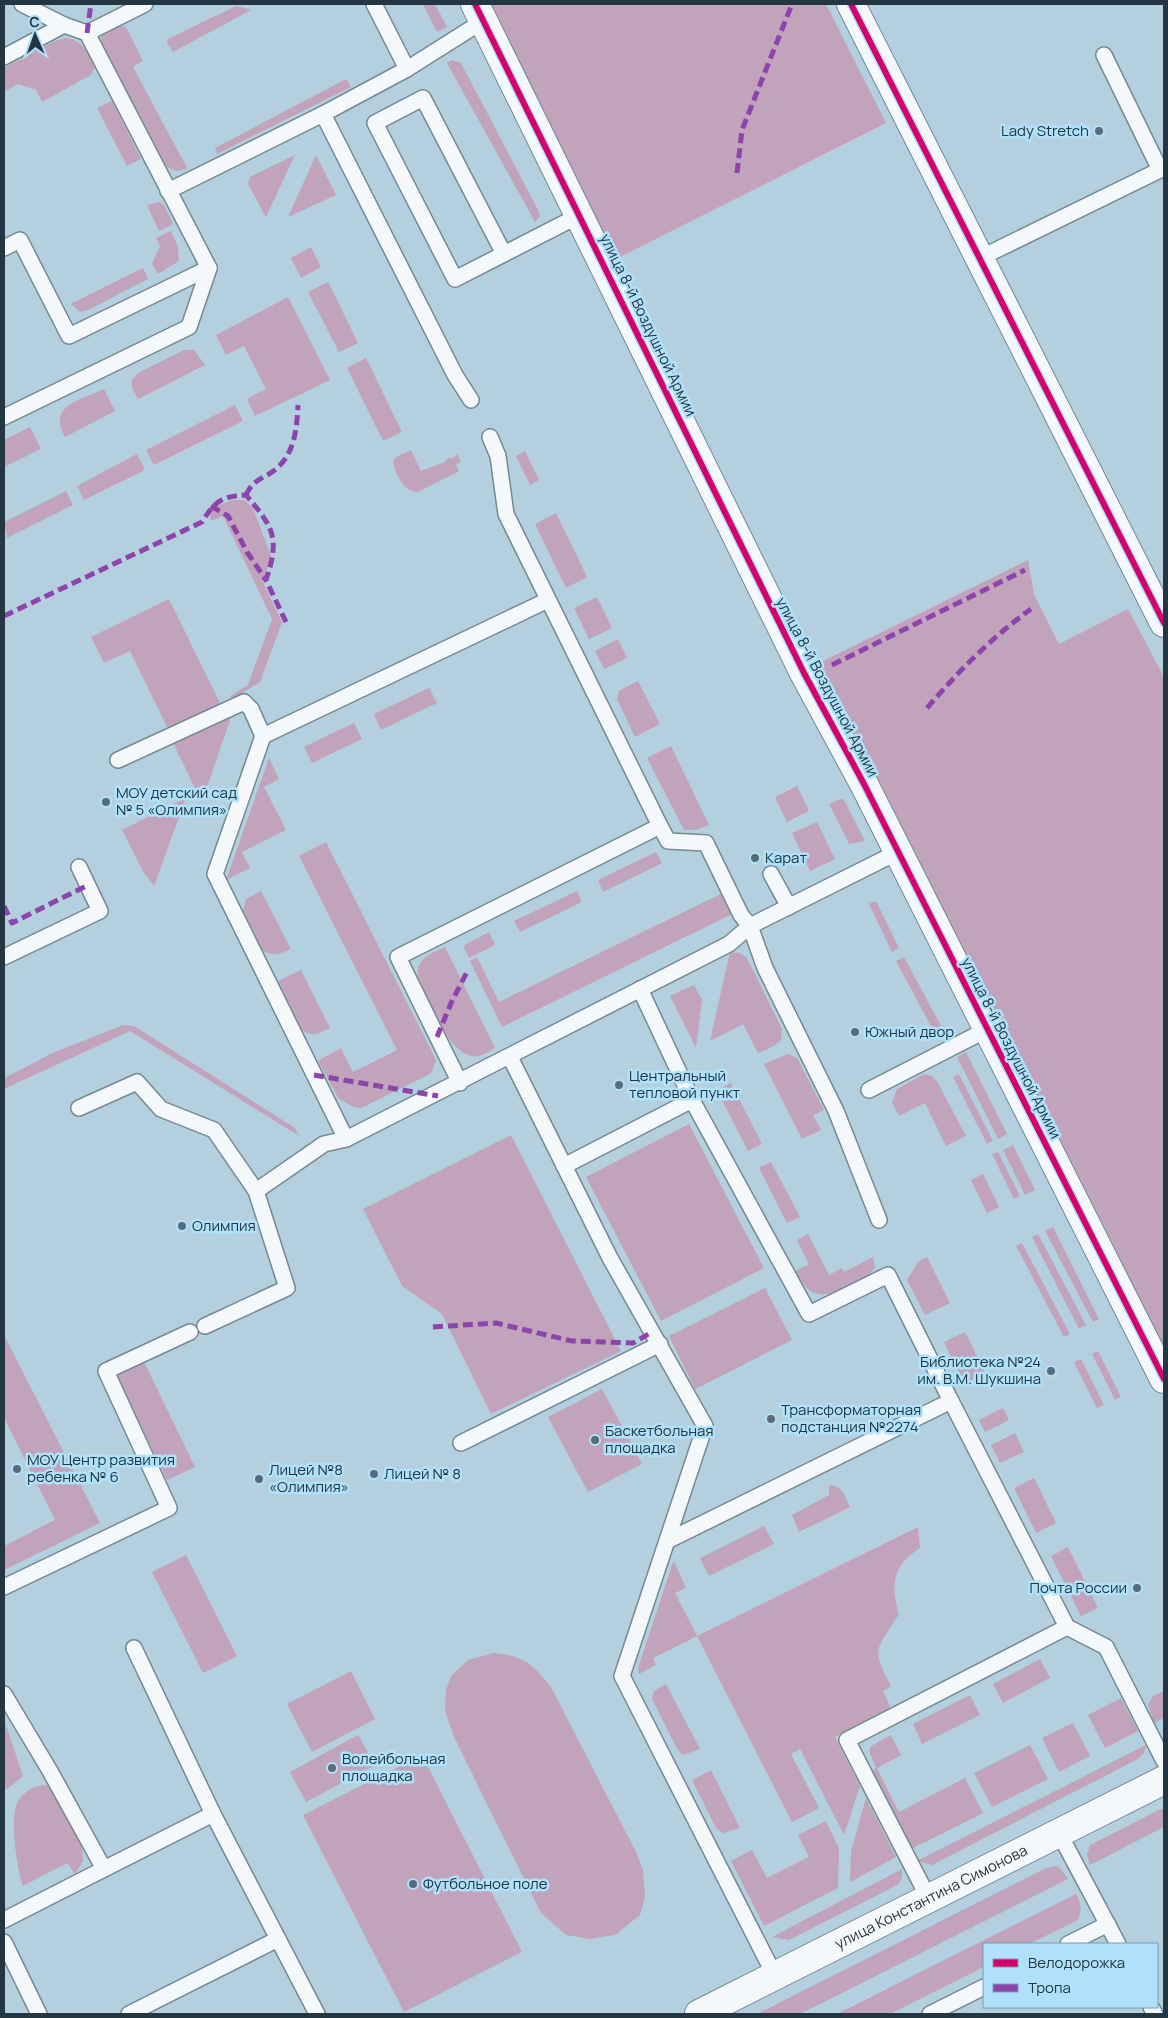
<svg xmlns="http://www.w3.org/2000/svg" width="1168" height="2018" viewBox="0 0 1168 2018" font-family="Manrope,sans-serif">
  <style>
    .green { fill: #c1a3bc }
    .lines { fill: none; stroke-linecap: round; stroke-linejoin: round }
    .service-casing { stroke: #748993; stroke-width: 18 }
    .tertiary-casing { stroke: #748993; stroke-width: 30 }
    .secondary-casing { stroke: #748993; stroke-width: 30 }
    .service { stroke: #f4f8fa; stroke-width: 15 }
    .tertiary { stroke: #f4f8fa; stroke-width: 28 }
    .secondary { stroke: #f4f8fa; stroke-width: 28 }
    .quiet { stroke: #8e44ad; stroke-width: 5; stroke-dasharray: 10 5; stroke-linecap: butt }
    .cycleway-casing { stroke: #b0e1fb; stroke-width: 9 }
    .cycleway { stroke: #d6006c; stroke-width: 6 }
    .poi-dot { fill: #566c78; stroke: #b0e1fb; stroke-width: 2 }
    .labels { text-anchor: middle; stroke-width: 5; stroke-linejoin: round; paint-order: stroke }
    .poi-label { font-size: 15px; fill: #233641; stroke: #b0e1fb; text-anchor: start }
    .street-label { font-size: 15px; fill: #233641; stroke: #b0e1fb }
  </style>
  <rect width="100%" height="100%" fill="#b4cfdd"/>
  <g class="green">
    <path d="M423,4H435L447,27L437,32Z"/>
    <path d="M485,4H826L886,123L614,260Z"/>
    <path d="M236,6L251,10L173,52L167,43L168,39Z"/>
    <path d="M115,24L126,27L143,61L133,67L187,168C178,173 172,171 164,164L101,41V34Z"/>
    <path d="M66,38C83,41 88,52 95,67L91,75L42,102L36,90L18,84L4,92V68L55,41Z"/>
    <path d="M452,60L461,63L537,208L540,216L535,222L447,63Z"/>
    <path d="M346,79L351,87L217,154L215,148Z"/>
    <path d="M112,101L141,159L127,166L97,108Z"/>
    <path d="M295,155L266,217L248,184L250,177Z"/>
    <path d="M316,155L336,195L288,217Z"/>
    <path d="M159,202L164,205L173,224L159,231L147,205Z"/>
    <path d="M171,231L178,247L179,261L158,274L152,264L160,246L156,238Z"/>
    <path d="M311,247L321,267L301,278L291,258Z"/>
    <path d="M143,268L148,279L88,310L80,312L71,304Z"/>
    <path d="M328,282L358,343L339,352L308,292Z"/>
    <path d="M288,297L330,380L255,416L247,399L266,389L244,346L226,355L216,335Z"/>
    <path d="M184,350H194L205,365L138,399L132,388V380L138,373Z"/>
    <path d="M366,358L402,432L383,441L347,368Z"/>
    <path d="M104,389L115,411L65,437C48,405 79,401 104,389Z"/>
    <path d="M235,405L243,421L154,465L146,450Z"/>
    <path d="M30,427L41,449L4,467V440Z"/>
    <path d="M411,450L421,471L445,462L448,458H454L457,453L461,462L456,464L459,471L418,492C404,493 396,474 393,462L395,458Z"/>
    <path d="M525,451L539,480L530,485L516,456Z"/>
    <path d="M137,454L145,470L84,500L77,486Z"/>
    <path d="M66,491L73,505L7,538L4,522Z"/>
    <path d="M232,500H244L253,508L271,556L263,582L282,622L260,682L232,699L230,696L248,685L272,619L223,516L211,521L210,513L217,506Z"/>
    <path d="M556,513L587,577L566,588L535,524Z"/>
    <path d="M1028,560L1034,594L1059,644L1128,609L1164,677V1352L817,664Z"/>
    <path d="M597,597L612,628L589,639L574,608Z"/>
    <path d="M169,599L221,705L169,731L130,651L104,663L91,637Z"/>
    <path d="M618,639L627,658L604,669L595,651Z"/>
    <path d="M638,681L660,724L635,737L617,699L619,691Z"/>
    <path d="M429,688L437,703L381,730L374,714Z"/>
    <path d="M232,714L202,802L173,743Z"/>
    <path d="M354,723L362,739L312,763L304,747Z"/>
    <path d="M671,746L709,825L696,830H684L647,758Z"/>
    <path d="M269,758L279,779L264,787L286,830L242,852L250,868L226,880Z"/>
    <path d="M797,786L809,811L787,822L775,797Z"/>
    <path d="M186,798L154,886L144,873L122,830Z"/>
    <path d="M843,798L865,841L849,844L829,804Z"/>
    <path d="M817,822L835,859L810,871L792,833Z"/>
    <path d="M326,842L436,1060L432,1072L428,1075L361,1108L354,1107L339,1099L318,1061L341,1048L353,1072L397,1050L299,856Z"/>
    <path d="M656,852L662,863L603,892L598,880Z"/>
    <path d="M261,891L291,949C280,954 274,956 263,951L243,911L246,899Z"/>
    <path d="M577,891L582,902L520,932L514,921Z"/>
    <path d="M723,893L731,909L730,915L502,1027L470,961L477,957L499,1002Z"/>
    <path d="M876,901L899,948L892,952L869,904Z"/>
    <path d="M489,932L495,945L469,958L463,946Z"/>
    <path d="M445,947L495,1048C490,1051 484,1055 478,1056C450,1061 428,998 418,977C416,958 430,954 445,947Z"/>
    <path d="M730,952L740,953L747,958L782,1029L781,1040L774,1046L758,1053L743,1024L710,1041Z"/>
    <path d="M904,957L941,1026L933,1030L896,961Z"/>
    <path d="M301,970L330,1028C319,1033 313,1038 302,1030L278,981Z"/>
    <path d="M694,985L702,1000L696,1048L670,996Z"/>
    <path d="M123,1025L134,1026L295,1128L299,1136L130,1031L4,1089V1078L55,1052Z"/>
    <path d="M966,1052L1007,1134L998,1139L957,1057Z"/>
    <path d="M788,1054L797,1058L824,1110L813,1115L821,1130L802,1139L764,1064Z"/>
    <path d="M924,1074L932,1076L938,1083L966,1136L946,1146L925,1103L899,1116L892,1102L897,1089Z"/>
    <path d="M959,1074L993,1141L987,1144L953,1077Z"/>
    <path d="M731,1083L762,1144L748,1151L717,1090Z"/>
    <path d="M689,1124L764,1268L661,1321L586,1177Z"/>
    <path d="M511,1135L621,1351L491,1414L442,1314L402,1286L363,1209Z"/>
    <path d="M1013,1145L1035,1190L1025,1195L1003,1150Z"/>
    <path d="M998,1152L1020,1196L1014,1199L992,1154Z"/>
    <path d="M771,1162L800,1217L787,1223L759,1168Z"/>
    <path d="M983,1174L999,1207L987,1213L971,1180Z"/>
    <path d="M1053,1227L1099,1319L1093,1322L1045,1231Z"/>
    <path d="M808,1234L829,1275L842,1268L844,1272L873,1257L875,1267C870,1276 863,1279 854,1284C826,1298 811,1302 795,1271L809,1264L797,1240Z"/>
    <path d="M1038,1234L1086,1325L1079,1329L1032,1237Z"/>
    <path d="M1022,1243L1070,1334L1064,1337L1016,1246Z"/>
    <path d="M927,1257L950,1303L925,1315L907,1280L919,1261Z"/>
    <path d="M765,1288L792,1340L695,1389L669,1336Z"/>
    <path d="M965,1332L985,1373L968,1382L962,1380L944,1342Z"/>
    <path d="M4,1335L100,1523L4,1570V1546L55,1520L4,1418Z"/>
    <path d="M1098,1351L1121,1397L1115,1400L1092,1354Z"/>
    <path d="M1081,1359L1104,1405L1097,1408L1074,1362Z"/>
    <path d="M144,1362L195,1467L167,1480L117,1376Z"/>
    <path d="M602,1389L642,1464L588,1492L548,1417Z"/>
    <path d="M1003,1408L1009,1420L985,1432L979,1420Z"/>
    <path d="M1015,1433L1024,1452L1000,1463L991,1445Z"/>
    <path d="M1034,1478L1056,1523L1036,1533L1014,1488Z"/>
    <path d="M829,1485C842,1485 845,1496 850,1507L799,1532L792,1515L829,1495Z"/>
    <path d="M764,1526L774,1544L709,1576L700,1558Z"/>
    <path d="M918,1527L920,1548C893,1565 890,1585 899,1614C877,1650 870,1647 891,1686L883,1691L890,1706L889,1709L835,1737L860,1786L844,1835L800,1749L791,1754L819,1808L792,1822L697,1636L653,1658L656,1665L639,1674L638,1668L672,1565L674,1561L686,1588L675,1593L697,1636Z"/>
    <path d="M1068,1547L1098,1608L1081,1616L1051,1556Z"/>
    <path d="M186,1555L237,1656L203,1673L152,1572Z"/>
    <path d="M493,1653C524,1656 532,1663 551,1687L636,1852L643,1870L645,1897L640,1915L615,1935L590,1939L566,1935L541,1913L454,1737L445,1711L446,1690L451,1676L468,1660Z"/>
    <path d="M1040,1659L1050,1678L1003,1703L993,1684Z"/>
    <path d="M351,1671L375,1719L312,1752L287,1704Z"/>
    <path d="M666,1684L700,1749L683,1755L677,1749L652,1699L654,1691Z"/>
    <path d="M1164,1691V1718L1154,1723L1148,1705L1153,1696Z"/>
    <path d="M970,1695L980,1715L922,1744L913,1724Z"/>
    <path d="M1121,1698L1138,1731L1105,1748L1088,1715Z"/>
    <path d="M1073,1723L1090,1756L1059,1772L1042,1738Z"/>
    <path d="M4,1725L7,1728L23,1776L7,1789L4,1788Z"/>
    <path d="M358,1735L375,1765L306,1802L290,1772Z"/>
    <path d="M891,1735L901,1755L877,1768L899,1812L965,1778L983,1813L911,1849L871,1771L876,1768L869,1751L871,1746Z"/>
    <path d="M1030,1745L1048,1779L992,1807L974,1773Z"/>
    <path d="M1146,1745L1144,1753L1138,1759L932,1865L917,1861Z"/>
    <path d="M422,1755L522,1952L404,2012L303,1815Z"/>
    <path d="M711,1770L740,1828L723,1833L716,1828L692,1780Z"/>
    <path d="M48,1785L54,1790L82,1844L83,1861L75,1874L67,1863L23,1886C17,1871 9,1815 18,1801C24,1791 36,1784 48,1785Z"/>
    <path d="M866,1798L896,1857L850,1882L851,1851Z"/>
    <path d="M1161,1809H1164V1827L1090,1865L1087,1855L1090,1845Z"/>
    <path d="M826,1821L839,1849L838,1888L764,1926L731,1861L752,1850L767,1878L809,1857L798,1835Z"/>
    <path d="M1056,1866L1061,1869L1068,1879L800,2014H757L1046,1868Z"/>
    <path d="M902,1869V1877L899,1884L789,1940L772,1937Z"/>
    <path d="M1076,1894C1081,1903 1082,1910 1078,1920L1029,1944H984V1967L890,2014H837Z"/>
  </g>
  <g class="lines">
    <g class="service-casing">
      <g id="service">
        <path d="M22,4L64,25L87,33L145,4"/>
        <path d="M374,4L407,69"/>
        <path d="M1104,55L1160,170"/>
        <path d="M4,57L64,25"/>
        <path d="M323,114L455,375L471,400"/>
        <path d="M168,191L323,114L407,69L483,21"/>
        <path d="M4,248L20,240L69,336L209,268"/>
        <path d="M504,254L423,98L375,123L455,279L580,215"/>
        <path d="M980,258L1164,168"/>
        <path d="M4,417L189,327L209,268L87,33"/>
        <path d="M490,437L498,456L506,514L660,826L668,841L706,843L741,915L750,926L765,968L836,1111L879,1220"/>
        <path d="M263,736L548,600"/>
        <path d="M118,760L244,702L251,709L263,736L215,874L346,1139"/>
        <path d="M771,874L789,907"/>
        <path d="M4,957L100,911L79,867"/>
        <path d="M510,1057L610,1258L705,1426L622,1676L775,1976"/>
        <path d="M460,1083L398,957L660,826"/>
        <path d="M869,1090L988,1029"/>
        <path d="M79,1108L137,1082L161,1109L214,1130L256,1191"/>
        <path d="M564,1166L692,1100L640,989"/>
        <path d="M205,1326L287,1288L256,1191L324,1144L346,1139L729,944L750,926L898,852"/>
        <path d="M951,1401L1067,1627L1106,1647L1164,1761"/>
        <path d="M461,1443L660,1344"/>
        <path d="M667,1541L951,1401L888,1275L809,1314L692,1100"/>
        <path d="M4,1587L169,1508L106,1371L190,1332"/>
        <path d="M134,1648L213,1814L317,2014"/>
        <path d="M4,1694L50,1771L104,1869L213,1814"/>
        <path d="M1059,1833L1118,1944"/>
        <path d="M929,1899L847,1740L1067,1627"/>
        <path d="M4,1920L104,1869"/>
        <path d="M4,1942L39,2014"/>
        <path d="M1068,1944L1108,1924"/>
        <path d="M1151,2007L1155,2014"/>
        <path d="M129,2014L278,1939"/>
        <path d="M930,2014L984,1987"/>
      </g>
    </g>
    <g class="tertiary-casing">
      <g id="tertiary">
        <path d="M475,4L804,673L864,784L1164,1379"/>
        <path d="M851,4L1164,623"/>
      </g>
    </g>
    <g class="secondary-casing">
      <g id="secondary">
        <path id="s1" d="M699,2014L1164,1780"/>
      </g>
    </g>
    <use href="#service" class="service"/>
    <use href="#tertiary" class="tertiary"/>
    <use href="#secondary" class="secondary"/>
    <g class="quiet">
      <path d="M87,33L91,4"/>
      <path d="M737,173L742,130L792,4"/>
      <path d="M246,495C254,477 266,479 278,467C295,452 297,426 298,405"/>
      <path d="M211,506L228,516L247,552L266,580"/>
      <path d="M4,616L202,522C215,501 222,496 246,495C274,528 280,538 266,580L286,622"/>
      <path d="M832,665L1025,570"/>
      <path d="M927,708C959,671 991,638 1031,609"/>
      <path d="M4,906L12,923L88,885"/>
      <path d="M437,1037L452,1001L467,972"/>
      <path d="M314,1075L438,1096"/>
      <path d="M433,1327L496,1323L572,1341L633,1343L652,1332"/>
    </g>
    <g class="cycleway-casing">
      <g id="cycleway">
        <path d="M475,4L804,673L864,784L1164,1379"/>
        <path d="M851,4L1164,623"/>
      </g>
    </g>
    <use href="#cycleway" class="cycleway"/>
  </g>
  <g class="poi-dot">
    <circle cx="1099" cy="131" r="5"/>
    <circle cx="106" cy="802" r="5"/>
    <circle cx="755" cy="858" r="5"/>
    <circle cx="855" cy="1032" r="5"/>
    <circle cx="619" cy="1085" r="5"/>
    <circle cx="182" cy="1226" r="5"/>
    <circle cx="1051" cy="1371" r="5"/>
    <circle cx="771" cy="1419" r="5"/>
    <circle cx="595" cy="1440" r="5"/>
    <circle cx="17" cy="1469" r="5"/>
    <circle cx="374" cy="1474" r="5"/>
    <circle cx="259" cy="1479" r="5"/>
    <circle cx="1137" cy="1588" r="5"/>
    <circle cx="332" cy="1768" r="5"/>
    <circle cx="413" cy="1884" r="5"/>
  </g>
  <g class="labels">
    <g class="poi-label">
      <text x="1089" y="136" text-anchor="end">Lady Stretch</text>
      <text x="116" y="798">МОУ детский сад<tspan x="116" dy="17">№ 5 «Олимпия»</tspan></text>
      <text x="765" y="863">Карат</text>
      <text x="865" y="1037">Южный двор</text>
      <text x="629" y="1081">Центральный<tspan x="629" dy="17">тепловой пункт</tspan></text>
      <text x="192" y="1231">Олимпия</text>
      <text x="1041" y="1367" text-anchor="end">Библиотека №24<tspan x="1041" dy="17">им. В.М. Шукшина</tspan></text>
      <text x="781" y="1415">Трансформаторная<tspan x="781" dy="17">подстанция №2274</tspan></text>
      <text x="605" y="1436">Баскетбольная<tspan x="605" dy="17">площадка</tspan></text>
      <text x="27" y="1465">МОУ Центр развития<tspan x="27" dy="17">ребенка № 6</tspan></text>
      <text x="269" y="1475">Лицей №8<tspan x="269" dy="17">«Олимпия»</tspan></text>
      <text x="384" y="1479">Лицей № 8</text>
      <text x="1127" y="1593" text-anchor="end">Почта России</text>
      <text x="342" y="1764">Волейбольная<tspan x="342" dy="17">площадка</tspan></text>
      <text x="423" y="1889">Футбольное поле</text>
    </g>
    <g class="street-label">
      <text transform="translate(648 325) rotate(64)" y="5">улица 8-й Воздушной Армии</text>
      <text transform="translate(827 687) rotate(62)" y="5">улица 8-й Воздушной Армии</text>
      <text transform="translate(1011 1048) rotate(63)" y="5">улица 8-й Воздушной Армии</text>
      <text dy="5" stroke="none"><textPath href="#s1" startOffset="260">улица Константина Симонова</textPath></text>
    </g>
  </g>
  <rect width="1168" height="2018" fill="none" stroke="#233641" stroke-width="10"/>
  <rect x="983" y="1943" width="175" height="65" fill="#b0e1fb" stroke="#789db1"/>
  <rect x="993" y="1959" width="25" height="8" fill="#d6006c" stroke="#789db1"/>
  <text x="1028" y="1968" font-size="15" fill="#233641">Велодорожка</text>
  <rect x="993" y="1984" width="25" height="8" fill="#8e44ad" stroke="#789db1"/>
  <text x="1028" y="1993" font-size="15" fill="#233641">Тропа</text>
  <g transform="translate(35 35) rotate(358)" stroke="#b0e1fb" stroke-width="4" paint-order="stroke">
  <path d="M0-4L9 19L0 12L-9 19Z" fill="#233641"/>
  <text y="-8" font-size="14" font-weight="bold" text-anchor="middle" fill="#233641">С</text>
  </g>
</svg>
